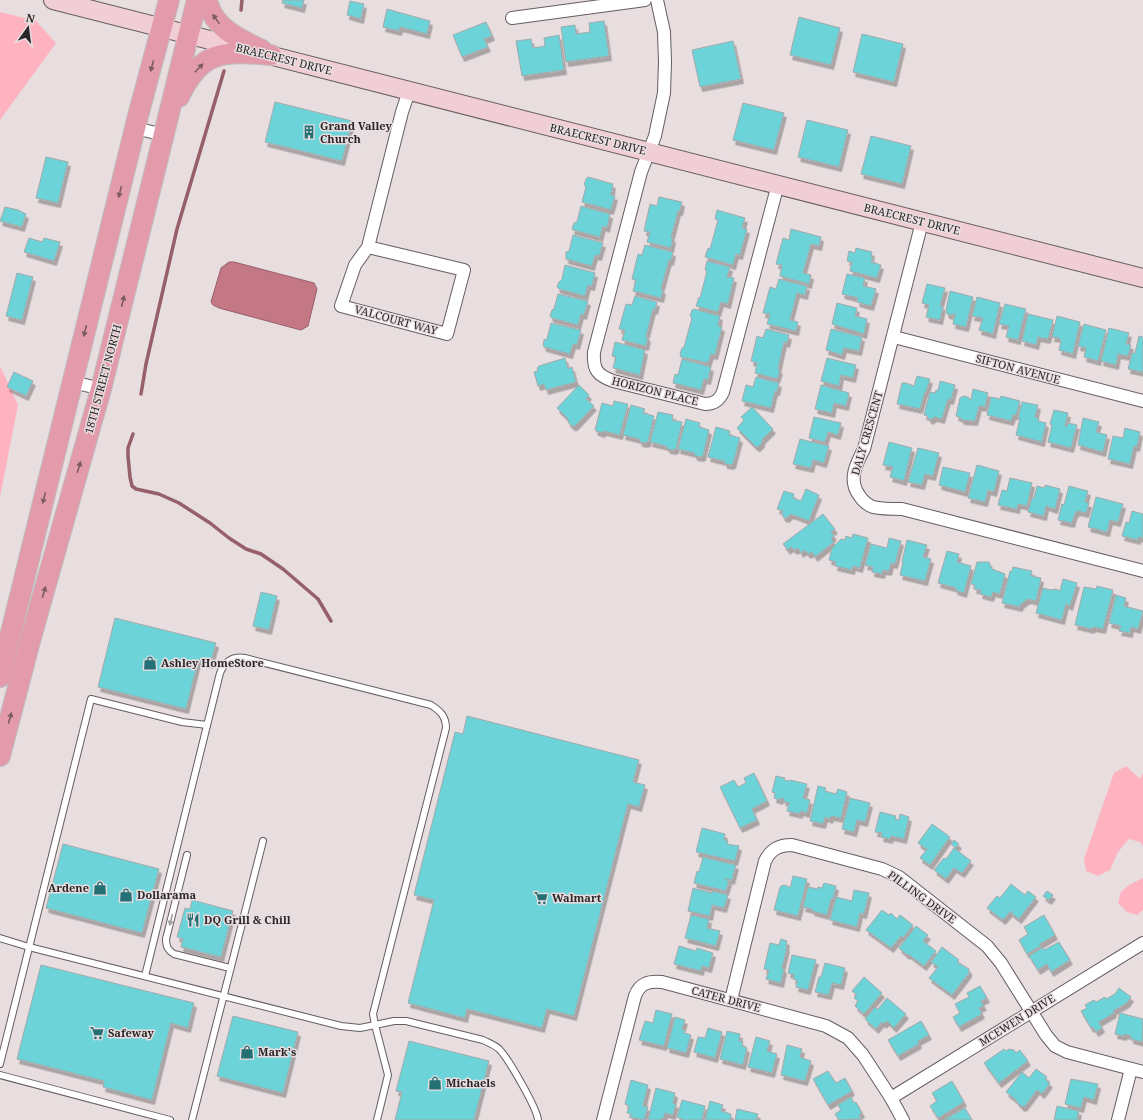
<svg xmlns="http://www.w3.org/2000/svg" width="1143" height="1120" viewBox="0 0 1143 1120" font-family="'Noto Serif',serif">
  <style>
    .green { fill: #ffb2bf }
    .water { fill: #c47886; stroke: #965f6a }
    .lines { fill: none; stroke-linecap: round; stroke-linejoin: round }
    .stream { stroke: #965f6a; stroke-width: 3.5 }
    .building { fill: #6cd3d9; stroke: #a0aaab; filter: url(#shadow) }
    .lane-casing { stroke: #655d5e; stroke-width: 8 }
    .street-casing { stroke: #655d5e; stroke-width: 14 }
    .secondary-casing { stroke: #655d5e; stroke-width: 20 }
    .primary-casing { stroke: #bfbebe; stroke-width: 22 }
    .lane { stroke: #fff; stroke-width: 6 }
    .street { stroke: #fff; stroke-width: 12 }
    .secondary { stroke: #f1cdd6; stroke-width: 18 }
    .primary { stroke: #e39bac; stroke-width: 20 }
    .oneway { fill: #7d5b63 }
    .oneway2 { fill: #9f9d9e }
    .labels { text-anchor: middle; stroke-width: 3; stroke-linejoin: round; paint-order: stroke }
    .street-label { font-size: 11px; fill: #2a2627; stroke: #e8dee0 }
    .poi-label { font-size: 11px; font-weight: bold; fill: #2a2627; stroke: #e8dee0; text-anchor: start }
  </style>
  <defs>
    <filter id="shadow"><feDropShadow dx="2.5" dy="4.5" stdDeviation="0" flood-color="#0004"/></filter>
  </defs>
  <rect width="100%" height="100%" fill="#e8dee0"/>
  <g class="green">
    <path d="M0,12L36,21L56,43L0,120Z"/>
    <path d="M0,366L18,405L0,497Z"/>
    <path d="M1126,766L1140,779L1143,773V846L1140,842L1129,839L1118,852L1110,870L1098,876L1086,871L1084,859L1114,773Z"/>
    <path d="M1143,878V910L1137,915L1127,912L1118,903L1121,892L1129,885Z"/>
  </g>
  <path class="water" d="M229,262H234L314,283L317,289L308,326L301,330L297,329L219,308L213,305L211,302L221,268Z"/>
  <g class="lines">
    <g class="stream">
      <path d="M241,10L242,0"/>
      <path d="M141,394L146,364L177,229L224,71"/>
      <path d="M133,434L128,448V456L130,477L132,486L136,489L159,494L179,503L210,523L229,538L246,549L261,554L283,569L318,599L331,621"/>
    </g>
  </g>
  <g class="building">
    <path d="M283,0H304L302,8L282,3Z"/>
    <path d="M350,1L364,4L361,19L347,15Z"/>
    <path d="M387,9L430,21L427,34L400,27L399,31L383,27Z"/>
    <path d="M799,17L840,28L831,65L790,55Z"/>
    <path d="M604,21L609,56L566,62L561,27L575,25L576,34L590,32L589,23Z"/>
    <path d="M486,22L492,36L484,39L488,47L462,57L453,35Z"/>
    <path d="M862,34L903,44L894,82L853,72Z"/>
    <path d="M559,35L564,70L522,76L516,41L531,39L533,48L545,46L544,38Z"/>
    <path d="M733,41L741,79L700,87L692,50Z"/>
    <path d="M275,102L352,121L342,161L265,142Z"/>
    <path d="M743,103L784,113L774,150L733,140Z"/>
    <path d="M807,120L848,130L839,167L798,157Z"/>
    <path d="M871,136L911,146L902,184L861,174Z"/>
    <path d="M46,157L68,162L58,203L36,198Z"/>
    <path d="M588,177L613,184L611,195L615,196L611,210L582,202L586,187L584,185L586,179Z"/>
    <path d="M659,197L682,202L680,211H678L671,238H673L671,248L647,242L650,232L644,231L650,204L657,206Z"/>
    <path d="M581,206L610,214L607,228L603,226L600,237L573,230L572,229L574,223L577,222Z"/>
    <path d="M5,207L18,210L26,214L22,227L0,221Z"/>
    <path d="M717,210L745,218L742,228L747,229L740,255L736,254L733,265L705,257L708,248L710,249L718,220L715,219Z"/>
    <path d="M791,229L821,237L819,246L811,244L803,273L811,275L809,284L780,276L782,265L776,264L783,238L789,240Z"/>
    <path d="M573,235L603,243L599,256L595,255L592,266L566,259V252L569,251Z"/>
    <path d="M29,238L42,242L44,238L60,242L54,261L24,252Z"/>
    <path d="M645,245L673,252L671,261L669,260L661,289L663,290L661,298L633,291L636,280L632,279L638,254L642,255Z"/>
    <path d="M856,248L872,252L871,257L873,258L871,262L881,265L877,278L850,271L852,262L847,261L849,251L855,253Z"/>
    <path d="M707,261L730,267L727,277L734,278L728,304L721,302L718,312L696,306L699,297L700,298L707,271L705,270Z"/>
    <path d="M565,265L595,273L592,286L588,285L585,296L559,289L557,287L559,282L562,279Z"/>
    <path d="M17,273L33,277L22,320L6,316Z"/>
    <path d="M847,274L865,278L863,286L876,289L871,306L857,302L858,298L842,294Z"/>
    <path d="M779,279L807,286L805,295L797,293L790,320L798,322L796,331L767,324L770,314L763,313L770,287L776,289Z"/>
    <path d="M927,284L945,288L940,306H943L940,320L926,317L929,305L922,303Z"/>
    <path d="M950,291L973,297L966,327L953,324L955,313L952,315L947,314L946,310Z"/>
    <path d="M558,294L588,301L584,315L581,314L578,325L552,318L550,316L552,310L554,309Z"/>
    <path d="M635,296L657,302L655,310L653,309L646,337H648L646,346L622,340L625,330L619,329L626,304L632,305Z"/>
    <path d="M977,297L1000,303L993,334L979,330L983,318L972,316Z"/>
    <path d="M837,303L857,308L855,316L867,319L864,334L832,324Z"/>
    <path d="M1005,304L1026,309L1018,340L1006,337L1009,326L999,324Z"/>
    <path d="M694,309L720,316L718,326L722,327L715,355L711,354L708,363L681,357L680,354L682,348L684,347L692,318L690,316L692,310Z"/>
    <path d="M1028,314L1053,320L1048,339L1038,337L1036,345L1022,341Z"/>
    <path d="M1057,316L1080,322L1073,354L1059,350L1061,341L1059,338L1052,337Z"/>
    <path d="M551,323L581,330L577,345L573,344L570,354L544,347L543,345L544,340L547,339Z"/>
    <path d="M1084,324L1106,330L1098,361L1084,357L1086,348L1078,346Z"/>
    <path d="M1109,328L1129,333L1126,344L1131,345L1128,356L1118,354L1116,365L1101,361Z"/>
    <path d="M766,329L789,335L787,343L784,342L778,369L780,370L777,379L755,373L757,363L751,361L757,336L763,338Z"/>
    <path d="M831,329L862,337L859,351L844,348L842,355L826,350Z"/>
    <path d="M1139,336L1143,337V372L1128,369L1132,353H1135Z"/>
    <path d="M615,342L645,350L640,375L613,368L616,357L612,356Z"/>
    <path d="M565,358L568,369L572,367L576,382L546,390L544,384L538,386L534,372L538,371L537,368L539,366Z"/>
    <path d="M827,358L856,365L853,378L841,375L839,386L821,381Z"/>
    <path d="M682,359L711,367L708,380L704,379L701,390L673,383L675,374L678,375Z"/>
    <path d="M14,372L33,381L26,396L7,387Z"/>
    <path d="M917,376L930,379L926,392H925L920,409L897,404L902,383H906L914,386Z"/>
    <path d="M756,377L779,383L777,391H775L771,408L742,401L746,385L753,387Z"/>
    <path d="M940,381L955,385L951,400L948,399L942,419L935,417L930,420L927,416L924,415L930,392L935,393L936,390L938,391Z"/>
    <path d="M579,385L589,395L586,399L594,406L575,426H572L568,422V419L557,408Z"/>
    <path d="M821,385L849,393L846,406L834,403L832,413L815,409Z"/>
    <path d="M973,389L988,393L985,407L979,406L975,421L962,420L961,418L956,416L960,398L963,396L968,397L971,400Z"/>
    <path d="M1001,396L1020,401L1016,415H1013L1011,421L987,415L991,397L1000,399Z"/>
    <path d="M614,401L628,404L620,435L604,431L602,433L596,431L595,430L602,403L613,406Z"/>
    <path d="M1022,402L1038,405L1035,417L1039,418L1038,421L1046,423L1042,442L1016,435L1020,418H1018Z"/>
    <path d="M631,405L645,409L643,413L654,416L648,442L645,443L640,442L639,439L623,435Z"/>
    <path d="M752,407L773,429L762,440V443L758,447H756L737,428L744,420L741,417Z"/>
    <path d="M1054,410L1068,413L1065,426H1067L1068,423L1077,425L1071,448L1048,442L1052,425L1050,424Z"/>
    <path d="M658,412L673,415L672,420L682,422L676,449L673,450L668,449L666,446L650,442Z"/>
    <path d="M814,417L841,423L838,435L828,432L825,442L809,438Z"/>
    <path d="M1083,418L1099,422L1096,432L1107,435L1103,452L1078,445Z"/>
    <path d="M686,419L700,423L699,427L709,430L703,456L701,457L695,456L694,453L678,449Z"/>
    <path d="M716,427L730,431L729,435L740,438L733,464L731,465L725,464L724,461L708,457Z"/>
    <path d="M1125,428L1140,432L1137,447L1134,446L1130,464L1108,459L1113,436L1123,438Z"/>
    <path d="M800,439L829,446L824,463L813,460L811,468L793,464Z"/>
    <path d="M889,442L912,448L904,481L890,477L893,467L883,465Z"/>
    <path d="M918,448L939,453L933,476L925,474L922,485L908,482Z"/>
    <path d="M977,465L999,471L994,492L988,490L985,502L968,498Z"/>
    <path d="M943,467L970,473L965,492L939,485Z"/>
    <path d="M1010,478L1032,483L1027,506L1018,504L1017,509L998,505L1002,490L1007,491Z"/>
    <path d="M1045,485L1060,489L1055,509L1046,506L1044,516L1028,512L1032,498H1034L1037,486L1045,488Z"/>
    <path d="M1069,486L1088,491L1085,502L1089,503L1086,513L1078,511L1075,513L1072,523L1058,520L1062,504L1064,505Z"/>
    <path d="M806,489L819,495L809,521L791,514L787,518L783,517L782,513L783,511L777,509L784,491L794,494L793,498L801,501Z"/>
    <path d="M1096,497L1123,504L1118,522L1110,520L1107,532L1088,527Z"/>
    <path d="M1132,511L1143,514V538L1138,537V540L1122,536L1126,522L1129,523Z"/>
    <path d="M823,514L835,529L831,532L834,536L831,539L834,542L815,557L812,552L808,554L805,550L801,553L798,548L795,550L791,547L788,550L783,544Z"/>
    <path d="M853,534L868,538L860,568L853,566L852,570L835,566L836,562L829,560L832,548L841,539L845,540L846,536L852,538Z"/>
    <path d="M889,538L901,541L895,564L891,563L889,571L883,570L882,574L872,572L873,567L865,565L871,544L887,548Z"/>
    <path d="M907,540L927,545L923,557L931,559L925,581L900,575L903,562H902Z"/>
    <path d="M947,551L959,554L957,562L971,566L964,593L955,590L956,588L938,583Z"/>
    <path d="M977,562H989L992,569L1005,574L1000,594L993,592L991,597L980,594L981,590L974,589L975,585L971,584Z"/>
    <path d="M1013,567L1032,571L1031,576L1041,578L1036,601L1028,599L1021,604L1020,607L1002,603L1010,571H1012Z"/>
    <path d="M1063,579L1077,583L1070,606L1066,604L1062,620L1036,613L1043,588L1051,590L1056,589L1060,591Z"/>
    <path d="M1097,586L1113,590L1103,629L1093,627L1092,629L1075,625L1084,587L1096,589Z"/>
    <path d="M261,592L277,596L269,630L253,626Z"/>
    <path d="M1116,595L1126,598L1124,606L1143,611L1138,629L1131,627L1130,633L1119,631L1121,626L1109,623Z"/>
    <path d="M115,618L216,643L210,664L198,661L186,709L98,687Z"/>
    <path d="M467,716L639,760L633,782L645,785L639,807L628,804L574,1016L547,1009L542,1028L467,1009L465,1018L408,1003L434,900L414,895L455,732L463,734Z"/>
    <path d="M754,773L767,801L752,809L757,820L740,828L720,787L734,780L738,787L746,783L744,778Z"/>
    <path d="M776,776L785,778L784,780L790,781V780L807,784L803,798L810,800L807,813L800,811V814L787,811L789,803L783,801L784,799L781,798L780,800L774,798L775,793L772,792Z"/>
    <path d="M818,786L826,788L825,791L836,794L838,789L847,792L841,818L831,816L830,819L825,817L823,824L810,821Z"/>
    <path d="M850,798L870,803L865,822L857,820L854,832L842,829Z"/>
    <path d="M880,812L896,816L895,819L899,820L900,814L909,817L904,839L891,836L890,839L881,837L882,833L875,832Z"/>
    <path d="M932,824L950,837L930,865L920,858L927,849L918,843Z"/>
    <path d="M702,828L725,834L724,840L728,841L727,844L739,846L735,861L696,852Z"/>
    <path d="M954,840L959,844L956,848L951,844Z"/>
    <path d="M63,844L159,869L142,933L46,908Z"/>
    <path d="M954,848L971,861L962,873L954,868L946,879L934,870L944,858L946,859Z"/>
    <path d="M703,857L736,865L732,880L725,879L729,881L726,891L694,883L697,871L699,872Z"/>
    <path d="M793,876L807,879L798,916L774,910L780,887L783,885L788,886L790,888Z"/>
    <path d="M824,883L836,886L833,899H831L827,915L812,911V909L803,907L808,887L818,889V887L822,888Z"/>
    <path d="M1011,884L1025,895L1028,891L1036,897L1019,919L1011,913L1012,912L1011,911L1003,920L987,908L997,896L1000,898Z"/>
    <path d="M693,888L712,893L713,891L728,895L724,908L712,905L710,916L688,911Z"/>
    <path d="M854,890L869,893L864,914L860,913L857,927L830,920L836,897L852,901Z"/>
    <path d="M1047,891L1053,895L1049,900L1043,896Z"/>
    <path d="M192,900L233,911L221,957L181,947L183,939L177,937L185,908L190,909Z"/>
    <path d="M882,910L889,915L891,913L897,919L900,915L913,925L903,938L901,936L891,948L866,930Z"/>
    <path d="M691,915L709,919L707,928L720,931L716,946L685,938Z"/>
    <path d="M1044,915L1055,935L1040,944L1041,946L1027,954L1019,940L1028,934L1024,927Z"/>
    <path d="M916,926L928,935L923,941L936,951L924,966L908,954L907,955L899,948Z"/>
    <path d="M781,939L787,941L786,947H787L782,968L784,969L781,983L766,979L769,970L764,969L770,943L779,945Z"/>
    <path d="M1059,942L1070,960L1051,972L1047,964L1038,970L1029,956L1043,947L1044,950Z"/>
    <path d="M679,946L696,951L697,948L713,953L709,968L702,966L701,971L674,964Z"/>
    <path d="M942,947L959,960L957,962L969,969V973L952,995L929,978L938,967L931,962Z"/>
    <path d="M792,955L816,960L808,990L796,987L797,980L793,979L794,975L788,973Z"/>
    <path d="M825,963L845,968L841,985L832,983L829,995L815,992L819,977H821Z"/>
    <path d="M41,965L194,1003L188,1028L171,1023L152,1100L103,1087L104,1081L17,1059Z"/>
    <path d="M864,977L882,993L864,1014L855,1006L858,1001L854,998L857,995L852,991Z"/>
    <path d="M980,986L987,998L981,1001L984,1006L979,1008L982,1014L959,1027L953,1017L960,1013L955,1004L969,997L967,993Z"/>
    <path d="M1119,988L1131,997L1127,1003L1113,1011L1114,1013L1099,1022L1102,1028L1096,1032L1093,1027L1091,1028L1081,1011L1087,1008L1085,1005L1094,1000L1096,1002L1105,997L1106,999L1115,994Z"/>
    <path d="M887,998L906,1014L894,1028L887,1021L884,1024L882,1022L876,1029L865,1019L875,1007L878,1009Z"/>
    <path d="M656,1010L672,1014L664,1046L639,1040L645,1021L653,1023Z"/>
    <path d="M1120,1013L1143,1019L1142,1042L1131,1039V1036L1125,1034L1124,1036L1115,1034Z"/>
    <path d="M233,1016L298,1032L283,1093L217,1076Z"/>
    <path d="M675,1017L685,1020L682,1029L685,1030L684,1033L691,1035L686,1053L667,1048Z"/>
    <path d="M921,1021L929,1035L918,1041L919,1044L898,1056L888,1040Z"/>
    <path d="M708,1028L722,1032L715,1058L694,1052L698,1037L705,1038Z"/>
    <path d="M727,1031L740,1034L739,1041L743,1042L742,1046L747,1048L743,1065L720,1059Z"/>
    <path d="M756,1037L770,1041L767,1051L777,1054L772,1073L748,1067Z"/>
    <path d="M409,1041L489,1061L474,1120H395L402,1092L396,1091Z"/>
    <path d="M787,1045L802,1049L800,1057L811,1061L805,1081L781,1075Z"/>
    <path d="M1004,1049L1006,1051L1009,1049L1014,1050L1016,1053L1020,1050L1028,1061L999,1083L984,1063Z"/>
    <path d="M1036,1069L1047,1077L1045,1079L1050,1083L1042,1094L1037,1090L1025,1106L1022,1107L1017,1102L1016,1100L1006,1092L1022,1072L1029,1078Z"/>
    <path d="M828,1071L836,1083L845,1078L852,1091L828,1105L813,1079Z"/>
    <path d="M1071,1079L1098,1084L1094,1100L1084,1097L1081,1108L1065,1104Z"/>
    <path d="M631,1080L648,1085L643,1106L648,1107L644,1120L630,1117L631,1114L627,1113L629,1106L625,1104Z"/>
    <path d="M952,1081L964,1102L938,1118L930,1106L937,1101L932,1093Z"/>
    <path d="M656,1088L675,1093L673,1103L676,1104L673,1115L665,1113L664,1118H662L661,1120H648Z"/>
    <path d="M851,1097L854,1103L856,1102L862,1113L859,1115L861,1119L839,1120L835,1114L841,1110L838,1105Z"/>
    <path d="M682,1100L705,1106L702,1120H682V1119L677,1117Z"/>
    <path d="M710,1101L723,1105L721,1111L731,1114L730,1120H705Z"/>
    <path d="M1057,1106L1079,1111L1077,1119L1081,1120H1054Z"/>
    <path d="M965,1108L972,1120H944Z"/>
    <path d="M737,1109L758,1114L756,1120H735Z"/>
  </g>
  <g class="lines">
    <g class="lane-casing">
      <g id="lane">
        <path d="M187,855L166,939C166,947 168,950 174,954L230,968"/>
        <path d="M0,938L29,947L341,1026L360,1028L375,1025L388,1075L377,1120"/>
        <path d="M145,976L220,673C225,661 233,656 245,658L431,705C440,711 446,716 446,728L373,1014L375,1025L394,1021H406L483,1040C489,1043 495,1045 499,1049C508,1058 537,1108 538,1120"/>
        <path d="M0,1064L91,699L182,722L207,725"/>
        <path d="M0,1075L170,1120"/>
        <path d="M192,1120L263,841"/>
      </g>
    </g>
    <g class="street-casing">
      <g id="street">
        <path d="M657,0L664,32L665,62L664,93L655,136L641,172L594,352C593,370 597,375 613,381L705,404C714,404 719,401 723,392L778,184"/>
        <path d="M512,18L645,0"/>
        <path d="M135,128L164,135"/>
        <path d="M922,222L864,449C856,464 848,480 859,495C862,500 868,505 873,507C882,509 892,509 902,509L1143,571"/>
        <path d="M368,247L464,270L447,334L341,306L355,265L368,247L402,112L409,91"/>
        <path d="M894,337L1143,401"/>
        <path d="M73,382L101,389"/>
        <path d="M731,1000L765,861C771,849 779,845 792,845L882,869L899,877L987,946L1001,963L1046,1035L1055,1046L1067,1052L1143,1072"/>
        <path d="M891,1098L1143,943"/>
        <path d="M603,1120L635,996C640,983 648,981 662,982L826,1026L848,1038L863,1055L891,1098L903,1120"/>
        <path d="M1118,1120L1131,1069"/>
      </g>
    </g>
    <g class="secondary-casing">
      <path id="secondary" d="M53,0L1143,278"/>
    </g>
    <g class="primary-casing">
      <g id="primary">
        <path d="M207,0C213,28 239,39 262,50"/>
        <path d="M179,97C201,49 225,51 271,55"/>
        <path d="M0,677L138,116L169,0"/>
        <path d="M0,756L30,641L101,389L197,0"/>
      </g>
    </g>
    <use href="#lane" class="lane"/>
    <use href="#street" class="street"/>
    <use href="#secondary" class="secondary"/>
    <use href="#primary" class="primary"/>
  </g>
  <defs><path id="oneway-solid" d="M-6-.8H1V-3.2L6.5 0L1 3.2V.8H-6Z"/></defs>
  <g class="oneway">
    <use href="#oneway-solid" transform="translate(216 19) rotate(-125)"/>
    <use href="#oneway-solid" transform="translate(152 66) rotate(105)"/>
    <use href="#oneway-solid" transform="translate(199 68) rotate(-46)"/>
    <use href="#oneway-solid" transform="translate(120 192) rotate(104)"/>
    <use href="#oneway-solid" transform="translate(123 301) rotate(-76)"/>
    <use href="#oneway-solid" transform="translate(85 331) rotate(104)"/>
    <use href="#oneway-solid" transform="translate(79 467) rotate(-74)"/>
    <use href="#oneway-solid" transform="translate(44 498) rotate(104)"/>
    <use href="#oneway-solid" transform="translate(44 592) rotate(-74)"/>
    <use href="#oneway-solid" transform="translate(10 718) rotate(-75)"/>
  </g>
  <use class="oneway2" href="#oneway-solid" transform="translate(171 920) rotate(104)"/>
  <defs>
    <g id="building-bare" transform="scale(1.08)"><path d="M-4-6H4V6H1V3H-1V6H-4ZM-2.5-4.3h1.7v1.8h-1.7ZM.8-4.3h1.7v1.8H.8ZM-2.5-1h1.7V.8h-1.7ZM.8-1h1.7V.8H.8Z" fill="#257075" stroke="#e8dee0" stroke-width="2.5" paint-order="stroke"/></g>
    <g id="shop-bare" transform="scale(1.08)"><path d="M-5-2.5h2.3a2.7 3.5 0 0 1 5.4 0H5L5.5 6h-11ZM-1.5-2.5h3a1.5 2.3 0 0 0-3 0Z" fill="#257075" stroke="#e8dee0" stroke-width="2.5" paint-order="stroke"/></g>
    <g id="supermarket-bare" transform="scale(1.08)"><path d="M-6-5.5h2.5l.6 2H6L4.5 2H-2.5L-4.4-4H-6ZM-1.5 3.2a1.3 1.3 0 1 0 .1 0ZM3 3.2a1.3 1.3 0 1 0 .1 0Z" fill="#257075" stroke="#e8dee0" stroke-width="2.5" paint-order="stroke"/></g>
    <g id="restaurant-bare" transform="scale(1.08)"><path d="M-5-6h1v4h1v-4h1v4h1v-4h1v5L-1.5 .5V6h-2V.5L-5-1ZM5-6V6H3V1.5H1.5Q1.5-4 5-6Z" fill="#257075" stroke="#e8dee0" stroke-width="2.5" paint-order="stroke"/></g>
  </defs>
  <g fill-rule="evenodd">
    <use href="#building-bare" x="309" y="132"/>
    <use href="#shop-bare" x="150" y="663"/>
    <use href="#shop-bare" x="100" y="888"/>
    <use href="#shop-bare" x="126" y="895"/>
    <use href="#supermarket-bare" x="541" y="898"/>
    <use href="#restaurant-bare" x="193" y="920"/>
    <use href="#supermarket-bare" x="97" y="1033"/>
    <use href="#shop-bare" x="247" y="1052"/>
    <use href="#shop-bare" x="435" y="1083"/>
  </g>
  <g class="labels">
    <g class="street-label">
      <text transform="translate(284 59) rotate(14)" y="4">BRAECREST DRIVE</text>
      <text transform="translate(598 139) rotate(14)" y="4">BRAECREST DRIVE</text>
      <text transform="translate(912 219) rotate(14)" y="4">BRAECREST DRIVE</text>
      <text transform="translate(396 320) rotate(15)" y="4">VALCOURT WAY</text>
      <text transform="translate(1018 369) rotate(15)" y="4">SIFTON AVENUE</text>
      <text transform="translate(103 379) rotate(-75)" y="4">18TH STREET NORTH</text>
      <text transform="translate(655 391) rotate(14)" y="4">HORIZON PLACE</text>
      <text transform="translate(867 433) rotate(-74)" y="4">DALY CRESCENT</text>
      <text transform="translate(922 897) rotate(36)" y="4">PILLING DRIVE</text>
      <text transform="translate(726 999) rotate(15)" y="4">CATER DRIVE</text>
      <text transform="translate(1017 1020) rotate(-32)" y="4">MCEWEN DRIVE</text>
    </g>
    <g class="poi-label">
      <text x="320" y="130">Grand Valley<tspan x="320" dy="13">Church</tspan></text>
      <text x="161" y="667">Ashley HomeStore</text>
      <text x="89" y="892" text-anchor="end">Ardene</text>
      <text x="137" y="899">Dollarama</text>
      <text x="552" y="902">Walmart</text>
      <text x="204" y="924">DQ Grill &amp; Chill</text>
      <text x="108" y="1037">Safeway</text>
      <text x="258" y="1056">Mark's</text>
      <text x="446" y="1087">Michaels</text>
    </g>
  </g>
  <g transform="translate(28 28) rotate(14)" stroke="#e8dee0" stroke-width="3" paint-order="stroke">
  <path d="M0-3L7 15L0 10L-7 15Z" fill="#2a2627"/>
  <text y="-6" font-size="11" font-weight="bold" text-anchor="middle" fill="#2a2627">N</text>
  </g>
</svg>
